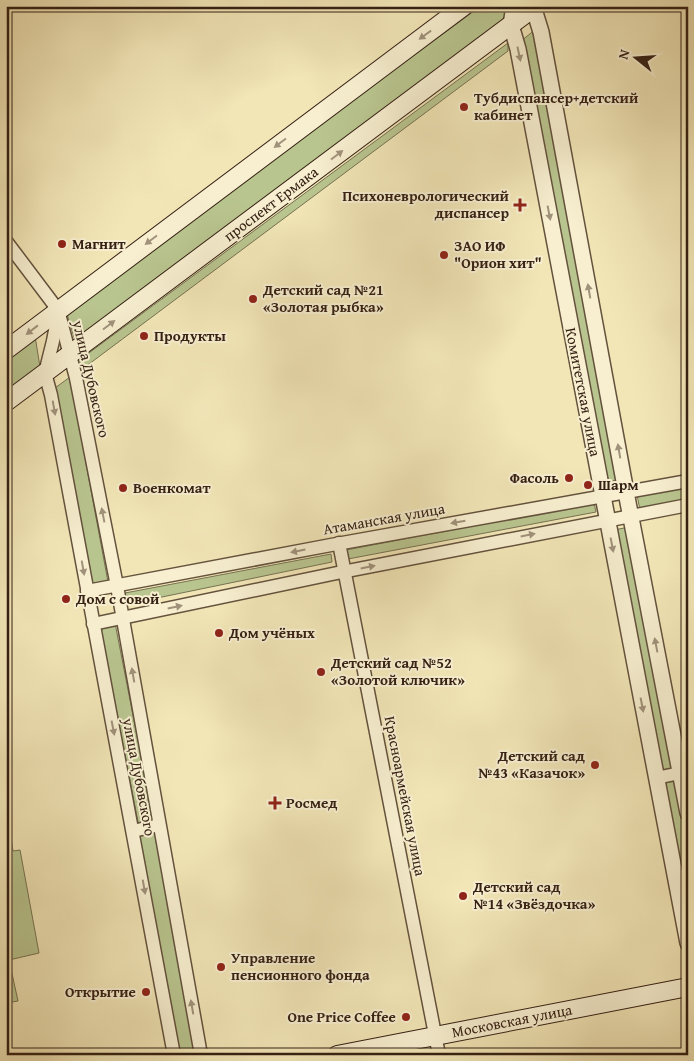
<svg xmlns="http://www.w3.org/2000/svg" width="694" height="1061" viewBox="0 0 694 1061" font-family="'Gentium Book Plus',serif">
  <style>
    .green { fill: #b9c58f; stroke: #777252 }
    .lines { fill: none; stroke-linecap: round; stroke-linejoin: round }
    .minor-casing { stroke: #64523d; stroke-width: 15 }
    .tertiary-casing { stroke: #64523d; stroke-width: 18 }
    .secondary-casing { stroke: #352014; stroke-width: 20 }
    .minor { stroke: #f7efd0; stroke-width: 12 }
    .tertiary { stroke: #f7efd0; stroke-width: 15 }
    .secondary { stroke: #f7efd0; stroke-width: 18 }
    .oneway { fill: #a0927b }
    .poi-dot { fill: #8f2418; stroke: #f7efd0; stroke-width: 2 }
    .labels { text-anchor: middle; stroke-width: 4; stroke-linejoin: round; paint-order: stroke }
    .poi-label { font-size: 15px; font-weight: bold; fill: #352014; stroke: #f7efd0; text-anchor: start }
    .street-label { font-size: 15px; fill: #352014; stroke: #f7efd0 }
  </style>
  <rect width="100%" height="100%" fill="#f2e6b7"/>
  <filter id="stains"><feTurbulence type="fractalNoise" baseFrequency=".004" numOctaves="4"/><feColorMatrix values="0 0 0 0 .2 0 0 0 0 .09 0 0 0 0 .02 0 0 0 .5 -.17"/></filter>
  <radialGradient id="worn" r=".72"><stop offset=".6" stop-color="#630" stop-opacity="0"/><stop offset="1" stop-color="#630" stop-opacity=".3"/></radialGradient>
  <g class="green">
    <path d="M481,6H506L509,26L77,347L66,311Z"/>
    <path d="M536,29L621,479L603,483L521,41Z"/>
    <path d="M508,43V51L81,370L78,361Z"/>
    <path d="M35,336L41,373L6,399V358Z"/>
    <path d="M70,377L108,582L90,586L55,388Z"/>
    <path d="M688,486V500L640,510L637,495Z"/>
    <path d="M594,503L596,512L348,559L346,550Z"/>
    <path d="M629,527L675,769L660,772L614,530Z"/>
    <path d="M331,554L332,562L128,604L125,593Z"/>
    <path d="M115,623L154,823L139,827L100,627Z"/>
    <path d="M677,779L688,838V912L662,781Z"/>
    <path d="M6,803L13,851L20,850L39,953L9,960L18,1001L6,1003Z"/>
    <path d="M154,829L195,1055H179L139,833Z"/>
  </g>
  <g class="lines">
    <g class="minor-casing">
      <g id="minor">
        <path d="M6,241L58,310L76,378L117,586L201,1055"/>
        <path d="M58,314L53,341L45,373L51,395L174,1055"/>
        <path d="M339,543L439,1055"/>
        <path d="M87,591L331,545L688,481"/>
        <path d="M93,624L337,573L688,505"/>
        <path d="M656,778L680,773"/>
        <path d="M133,831L159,825"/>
      </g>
    </g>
    <g class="tertiary-casing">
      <g id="tertiary">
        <path d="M514,6L511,25L518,49L688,943"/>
        <path d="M533,6L541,32L626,492L688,813"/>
      </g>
    </g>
    <g class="secondary-casing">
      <g id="secondary">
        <path d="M6,350L464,6"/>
        <path d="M6,402L536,6"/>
        <path d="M337,1055L688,987"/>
      </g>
    </g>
    <use href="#minor" class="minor"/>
    <use href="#tertiary" class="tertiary"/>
    <use href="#secondary" class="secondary"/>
  </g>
  <defs><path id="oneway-solid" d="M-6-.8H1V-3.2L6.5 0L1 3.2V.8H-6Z" transform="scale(1.25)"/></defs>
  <g class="oneway">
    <use href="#oneway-solid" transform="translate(425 35) rotate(144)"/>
    <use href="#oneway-solid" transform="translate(519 54) rotate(78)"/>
    <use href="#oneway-solid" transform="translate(280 143) rotate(143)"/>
    <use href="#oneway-solid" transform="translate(337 155) rotate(-37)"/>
    <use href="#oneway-solid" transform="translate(549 213) rotate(79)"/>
    <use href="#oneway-solid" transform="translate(151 240) rotate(143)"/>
    <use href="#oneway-solid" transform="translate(589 291) rotate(-100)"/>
    <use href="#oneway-solid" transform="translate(109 325) rotate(-37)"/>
    <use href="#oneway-solid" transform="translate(32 330) rotate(142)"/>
    <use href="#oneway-solid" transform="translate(54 408) rotate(80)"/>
    <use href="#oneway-solid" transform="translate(619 451) rotate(-100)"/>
    <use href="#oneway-solid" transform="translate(103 515) rotate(-101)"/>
    <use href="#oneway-solid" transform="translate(458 522) rotate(170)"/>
    <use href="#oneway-solid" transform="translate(528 535) rotate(-11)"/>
    <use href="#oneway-solid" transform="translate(612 545) rotate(79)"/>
    <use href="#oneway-solid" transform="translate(298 551) rotate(169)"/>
    <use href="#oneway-solid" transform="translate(368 567) rotate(-11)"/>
    <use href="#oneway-solid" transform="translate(83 568) rotate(80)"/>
    <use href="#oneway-solid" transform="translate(175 607) rotate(-12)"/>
    <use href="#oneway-solid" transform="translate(656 645) rotate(-101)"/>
    <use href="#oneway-solid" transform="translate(133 675) rotate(-100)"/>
    <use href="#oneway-solid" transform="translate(642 705) rotate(79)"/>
    <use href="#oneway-solid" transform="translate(113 728) rotate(79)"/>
    <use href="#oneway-solid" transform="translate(144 887) rotate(80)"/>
    <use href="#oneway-solid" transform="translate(192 1007) rotate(-100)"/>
  </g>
  <g class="poi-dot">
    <circle cx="464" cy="107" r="5"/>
    <path d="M517.5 197.5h5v5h5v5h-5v5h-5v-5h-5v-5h5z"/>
    <circle cx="62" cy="244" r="5"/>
    <circle cx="444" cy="255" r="5"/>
    <circle cx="253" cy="299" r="5"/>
    <circle cx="144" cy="336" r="5"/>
    <circle cx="569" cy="478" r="5"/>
    <circle cx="588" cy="485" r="5"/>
    <circle cx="123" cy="488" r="5"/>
    <circle cx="66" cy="599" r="5"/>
    <circle cx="219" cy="633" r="5"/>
    <circle cx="321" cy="672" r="5"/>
    <circle cx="595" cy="765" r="5"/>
    <path d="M272.5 795.5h5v5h5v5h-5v5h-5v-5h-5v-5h5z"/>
    <circle cx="463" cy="896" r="5"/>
    <circle cx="221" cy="967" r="5"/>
    <circle cx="146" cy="992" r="5"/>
    <circle cx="406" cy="1017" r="5"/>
  </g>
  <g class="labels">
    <g class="poi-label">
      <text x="474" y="103">Тубдиспансер+детский<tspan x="474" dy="17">кабинет</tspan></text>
      <text x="509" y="201" text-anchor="end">Психоневрологический<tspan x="509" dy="17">диспансер</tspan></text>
      <text x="72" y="249">Магнит</text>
      <text x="454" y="251">ЗАО ИФ<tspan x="454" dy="17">"Орион хит"</tspan></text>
      <text x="263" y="295">Детский сад №21<tspan x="263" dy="17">«Золотая рыбка»</tspan></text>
      <text x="154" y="341">Продукты</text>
      <text x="559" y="483" text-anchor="end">Фасоль</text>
      <text x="598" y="490">Шарм</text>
      <text x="133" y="493">Военкомат</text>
      <text x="76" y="604">Дом с совой</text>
      <text x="229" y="638">Дом учёных</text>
      <text x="331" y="668">Детский сад №52<tspan x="331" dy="17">«Золотой ключик»</tspan></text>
      <text x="585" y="761" text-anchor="end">Детский сад<tspan x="585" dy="17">№43 «Казачок»</tspan></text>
      <text x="286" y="808">Росмед</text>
      <text x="473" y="892">Детский сад<tspan x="473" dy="17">№14 «Звёздочка»</tspan></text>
      <text x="231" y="963">Управление<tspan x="231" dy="17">пенсионного фонда</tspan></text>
      <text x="136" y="997" text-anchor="end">Открытие</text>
      <text x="396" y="1022" text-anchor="end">One Price Coffee</text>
    </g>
    <g class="street-label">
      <text transform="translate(271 204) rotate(-37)" y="5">проспект Ермака</text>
      <text transform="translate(91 379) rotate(77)" y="5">улица Дубовского</text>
      <text transform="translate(583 392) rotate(79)" y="5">Комитетская улица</text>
      <text transform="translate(384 519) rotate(-10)" y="5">Атаманская улица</text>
      <text transform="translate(139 777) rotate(79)" y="5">улица Дубовского</text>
      <text transform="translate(405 796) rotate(79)" y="5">Красноармейская улица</text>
      <text transform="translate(512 1021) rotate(-11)" y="5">Московская улица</text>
    </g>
  </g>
  <rect width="694" height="1061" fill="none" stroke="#f2e6b7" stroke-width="25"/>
  <rect x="8" y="8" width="679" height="1046" fill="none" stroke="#352014" stroke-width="2.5"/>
  <rect x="12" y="12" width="669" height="1036" fill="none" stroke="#352014"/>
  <g transform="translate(636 58) rotate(287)" stroke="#f7efd0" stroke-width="4" paint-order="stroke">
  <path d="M0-4L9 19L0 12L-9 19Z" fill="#352014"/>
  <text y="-8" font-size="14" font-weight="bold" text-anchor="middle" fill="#352014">N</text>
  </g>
  <rect width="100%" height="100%" filter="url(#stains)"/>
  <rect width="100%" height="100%" fill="url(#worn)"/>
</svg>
